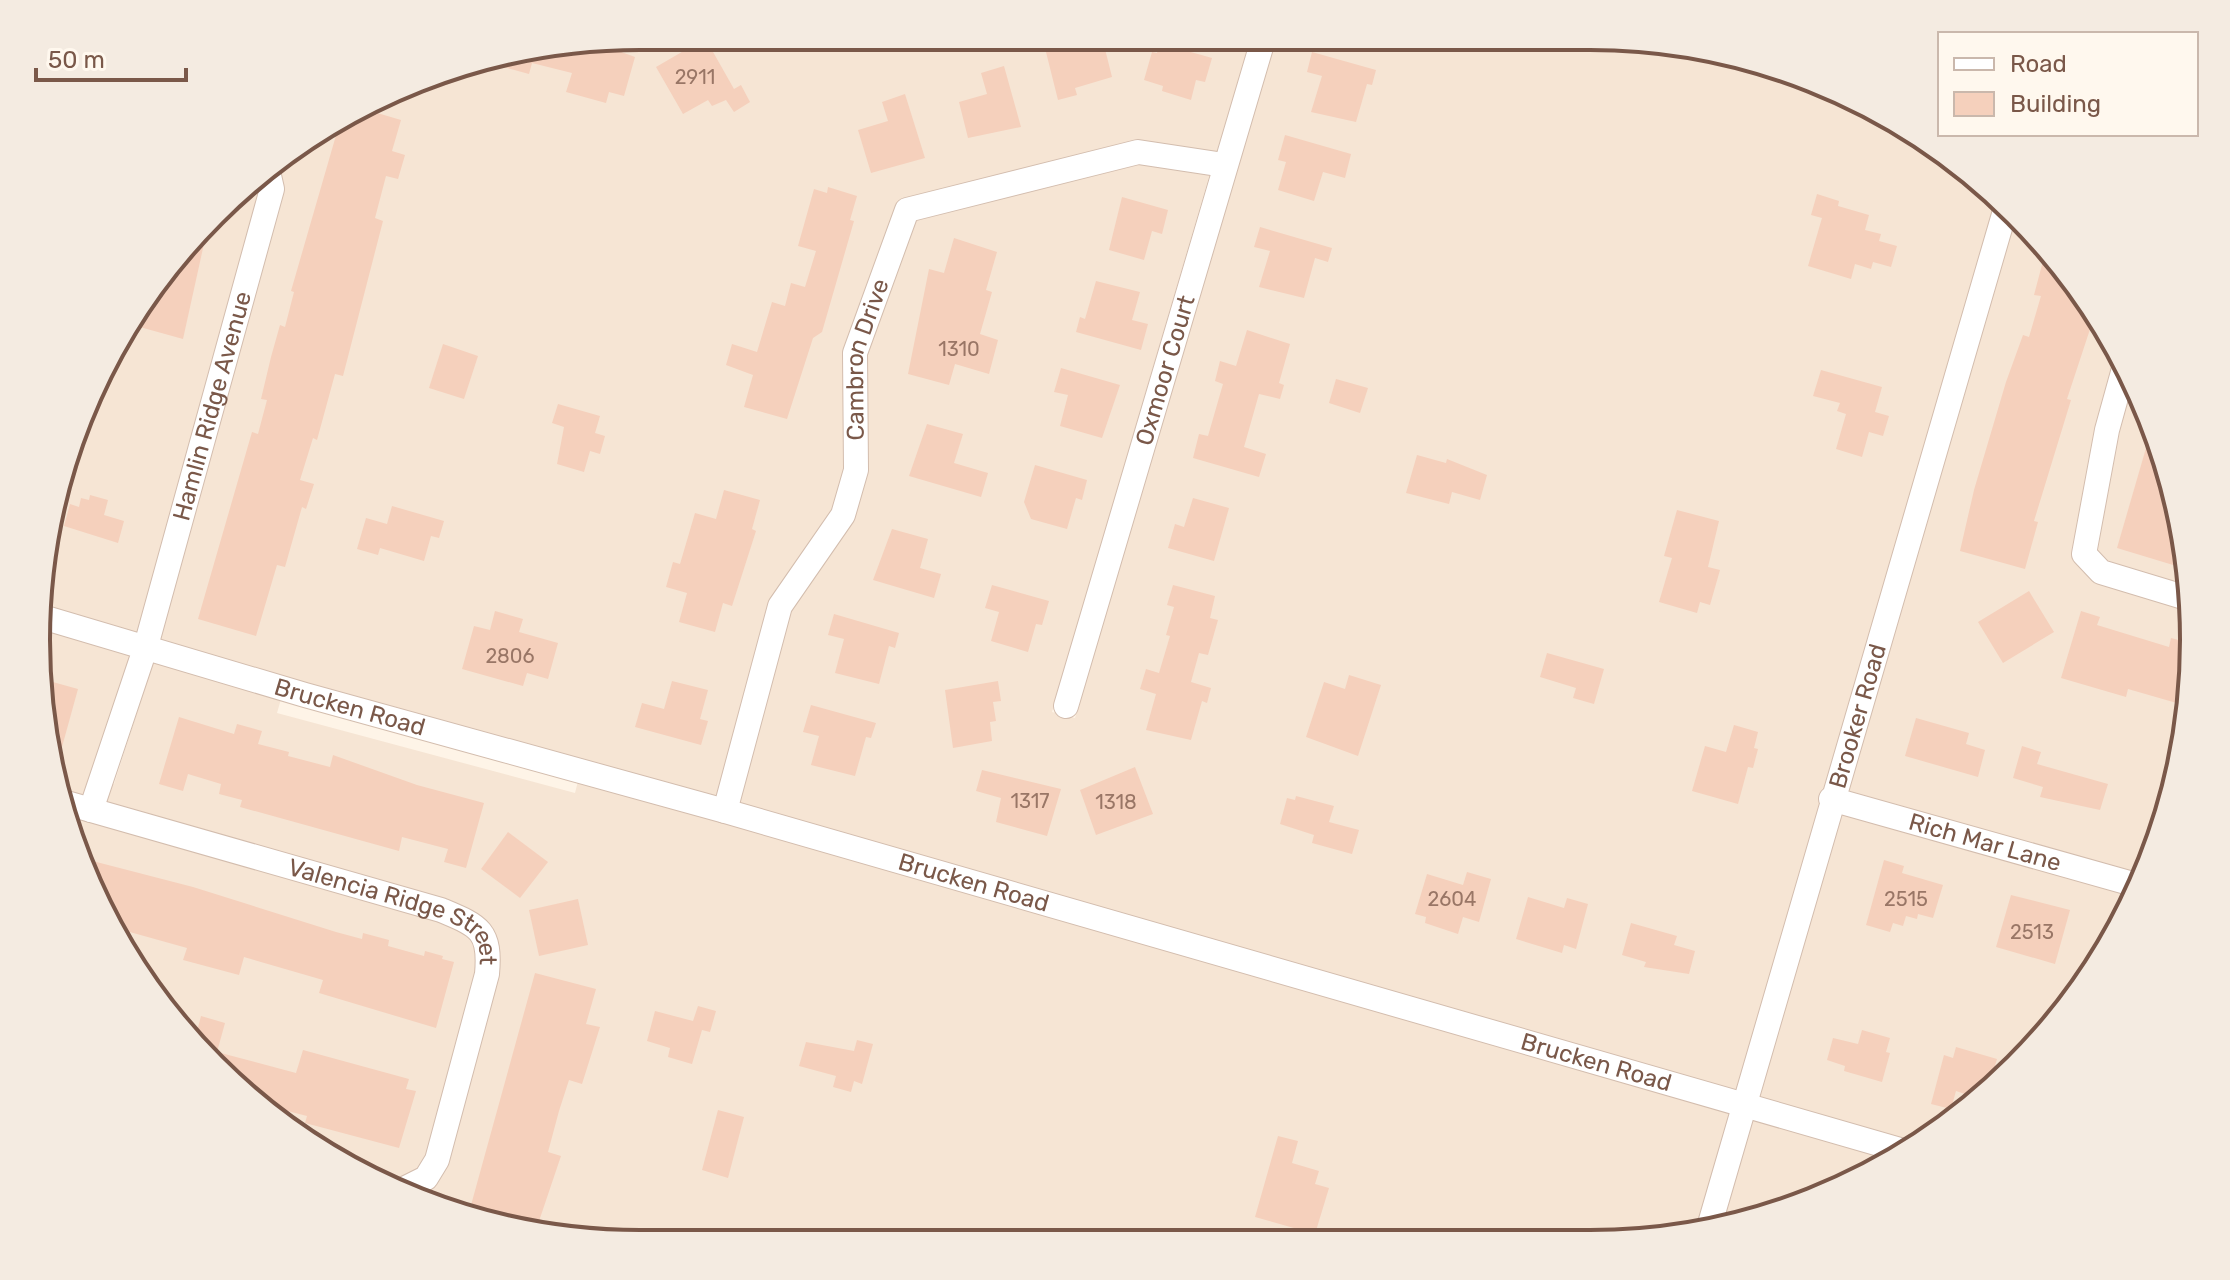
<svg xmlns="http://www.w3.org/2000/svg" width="2230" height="1280" viewBox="0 0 2230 1280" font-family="Rubik,sans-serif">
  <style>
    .residential { fill: #f6e5d4 }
    .building { fill: #f5d0bc }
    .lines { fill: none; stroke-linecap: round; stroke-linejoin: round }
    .minor-casing { stroke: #d3bdae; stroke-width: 26 }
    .minor { stroke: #fff; stroke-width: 24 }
    .labels { text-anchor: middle; stroke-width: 6; stroke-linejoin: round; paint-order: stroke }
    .number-label { font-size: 20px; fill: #997666 }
    .street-label { font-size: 24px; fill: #7a5849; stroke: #fff8ee }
    .rim { fill: none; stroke: #7a5849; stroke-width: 4 }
  </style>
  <rect width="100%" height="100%" fill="#fef4e7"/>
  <g class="residential">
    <path d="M640,36L1252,37L1216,154L1139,142L896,206L844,468L832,510L768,603L716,798L287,679L160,639L283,192L276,159L446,68Z"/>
    <path d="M1276,37H1630L1785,68L1925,138L1997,196L1735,1094L738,804L790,610L854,518L867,355L916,219L1139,163L1210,173L1052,712L1075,718Z"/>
    <path d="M257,177L260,188L138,633L41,606L57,483L138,304Z"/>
    <path d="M2016,212L2092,304L2148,408L2182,522L2194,640L2182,757L2145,877L1845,792Z"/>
    <path d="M38,626L132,652L93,778L114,784L154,659L281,699L277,713L575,793L578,781L1730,1113L1696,1229L1630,1243H600L445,1212L305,1142L161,1008L68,835L36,640Z"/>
    <path d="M1840,812L2135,895L2092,975L2017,1067L1917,1144L1758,1100Z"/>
    <path d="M1752,1120L1897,1160L1784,1212L1722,1224Z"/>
  </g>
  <g class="building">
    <path d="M679,36H704L734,89L741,85L750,102L734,112L726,100L712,106L708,100L683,114L656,67L687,49Z"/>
    <path d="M1091,37H1102L1112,77L1075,88L1077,95L1058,100L1045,48Z"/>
    <path d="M597,43L635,57L624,96L609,92L606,103L566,92L572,73L532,63L529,74L485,62Z"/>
    <path d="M1159,43L1212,58L1205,82L1196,80L1191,100L1162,91L1163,86L1144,80L1152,52L1157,53Z"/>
    <path d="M1312,52L1376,70L1372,85L1367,84L1356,122L1311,112L1322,76L1307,72Z"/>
    <path d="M1004,66L1021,127L968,138L959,102L987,94L981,73Z"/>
    <path d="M905,94L925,158L871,173L858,130L888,121L882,102Z"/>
    <path d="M367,110L401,120L392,151L405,155L398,179L386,176L375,218L383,221L343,376L335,374L317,440L313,438L300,480L314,484L306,509L302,507L285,567L277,565L256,636L198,619L252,432L258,434L267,400L261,399L271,357L280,325L285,327L294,292L291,291L339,125Z"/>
    <path d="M1285,135L1351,154L1345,178L1323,172L1314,201L1278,190L1286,162L1278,160Z"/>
    <path d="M828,187L857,196L850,220L854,221L822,332L813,338L787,419L744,407L753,375L726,365L732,344L757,352L772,302L785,306L791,283L805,287L816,251L798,246L814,189L827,193Z"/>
    <path d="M1817,194L1839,201L1838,206L1869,215L1865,230L1881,234L1879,241L1897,246L1891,267L1873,262L1871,269L1855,264L1851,279L1808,266L1822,218L1811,215Z"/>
    <path d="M1122,197L1168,210L1162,234L1152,231L1144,260L1109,250Z"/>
    <path d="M1260,227L1332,248L1328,262L1315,258L1304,298L1259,287L1270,251L1254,247Z"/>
    <path d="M207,230L183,339L129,324L138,304Z"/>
    <path d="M954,238L997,252L986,290L992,292L980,334L998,340L989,374L955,364L949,385L908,374L929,269L944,273Z"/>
    <path d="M2043,261L2060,265L2096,311L2067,399L2071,400L2034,521L2038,522L2025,569L1960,551L1974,490L2006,382L2023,335L2029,337L2041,296L2034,295Z"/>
    <path d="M1096,281L1140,292L1132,320L1148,324L1141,350L1076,332L1080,317L1085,319Z"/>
    <path d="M1247,330L1290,344L1279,383L1284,385L1280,399L1259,394L1244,447L1266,454L1259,477L1193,458L1199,434L1208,436L1223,384L1215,381L1220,361L1236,366Z"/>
    <path d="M443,344L478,356L464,399L429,388Z"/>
    <path d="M1061,368L1120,385L1102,438L1060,426L1068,395L1054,392Z"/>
    <path d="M1821,370L1882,387L1875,412L1889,416L1883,436L1869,432L1862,457L1836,449L1846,414L1837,411L1840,403L1813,396Z"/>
    <path d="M1336,379L1368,388L1360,413L1329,403Z"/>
    <path d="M558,404L600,416L595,433L605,436L600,454L590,451L584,472L557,464L564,427L552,423Z"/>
    <path d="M927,424L963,434L954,463L988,473L981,497L909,476Z"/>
    <path d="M2153,424L2182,522L2186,558L2183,568L2117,548Z"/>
    <path d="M1417,455L1446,463L1447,459L1487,475L1480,500L1452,492L1449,504L1406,493Z"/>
    <path d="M1035,465L1087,480L1082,500L1076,498L1067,529L1031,519L1024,502Z"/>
    <path d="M724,490L760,500L752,529L756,531L732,606L723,603L715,632L679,622L687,593L666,587L673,562L680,564L695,513L716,519Z"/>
    <path d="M90,495L108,500L104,515L124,521L118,543L64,526L70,504L79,507L81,498L89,500Z"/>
    <path d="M1193,498L1229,508L1214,561L1168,548L1175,524L1184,527Z"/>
    <path d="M392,506L444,521L439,538L431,536L424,561L380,548L378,555L357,549L366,518L387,524Z"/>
    <path d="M1677,510L1719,521L1708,567L1720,570L1710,605L1700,602L1697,613L1659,602L1672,558L1664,556Z"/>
    <path d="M892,529L928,539L920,568L941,574L934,598L873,580Z"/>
    <path d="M992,585L1049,601L1042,625L1036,624L1028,652L991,641L999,612L985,608Z"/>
    <path d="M1173,585L1215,596L1210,618L1218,620L1208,655L1199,653L1191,682L1211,688L1207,703L1202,701L1191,740L1146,730L1156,694L1140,689L1146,669L1159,673L1170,636L1166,635L1174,607L1167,605Z"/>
    <path d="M2029,591L2054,632L2003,663L1978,622Z"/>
    <path d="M495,611L523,619L519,632L558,643L548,679L527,673L523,686L462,669L474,626L490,630Z"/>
    <path d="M2081,611L2100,617L2097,625L2169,647L2171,638L2194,644L2187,706L2128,689L2126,697L2061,678Z"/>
    <path d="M834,614L899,633L895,648L889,646L879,684L835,673L844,639L828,635Z"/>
    <path d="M1547,653L1604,669L1594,704L1573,698L1576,688L1540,677Z"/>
    <path d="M1349,675L1381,685L1358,756L1306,737L1324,682L1345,689Z"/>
    <path d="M42,679L78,689L57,765L53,742Z"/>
    <path d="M672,681L708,690L700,719L708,721L701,745L635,727L642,703L664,709Z"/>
    <path d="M998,681L1001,701L993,702L996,721L990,722L992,741L953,748L945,690Z"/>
    <path d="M811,705L876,723L871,738L866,737L855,776L811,765L819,736L803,732Z"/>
    <path d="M179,717L234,734L237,724L262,731L258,744L289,752L288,756L330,767L333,755L417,785L484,803L466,868L444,862L448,849L402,837L399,851L240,807L242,800L219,794L221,784L188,774L183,791L159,784Z"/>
    <path d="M1916,718L1969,733L1966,744L1985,750L1978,777L1905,756Z"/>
    <path d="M1734,725L1758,732L1754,748L1758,749L1753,768L1748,767L1738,804L1692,791L1705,746L1726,752Z"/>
    <path d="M2022,746L2041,752L2037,764L2108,784L2100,810L2040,797L2043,787L2013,778Z"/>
    <path d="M1135,767L1153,814L1096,835L1080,790Z"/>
    <path d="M982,770L1061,789L1047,836L996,822L1001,798L976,791Z"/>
    <path d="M1296,796L1334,806L1329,822L1359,830L1352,854L1312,843L1314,835L1280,824L1287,798L1295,800Z"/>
    <path d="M508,832L548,862L520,898L481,869Z"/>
    <path d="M81,858L193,887L336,932L362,939L363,933L389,940L388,946L424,956L425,951L443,956L442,959L454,962L436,1028L319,993L323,980L244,957L239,975L183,960L187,948L119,929Z"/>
    <path d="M1884,860L1904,866L1902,873L1943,885L1933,918L1918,914L1917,919L1906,916L1903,926L1893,923L1890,932L1866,925Z"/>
    <path d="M1467,872L1491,879L1479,922L1463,917L1458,934L1425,923L1426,917L1415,914L1427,874L1463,885Z"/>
    <path d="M2011,895L2070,910L2055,964L1996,947Z"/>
    <path d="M1528,897L1564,908L1567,898L1588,904L1576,949L1564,945L1562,953L1516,939Z"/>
    <path d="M578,899L588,945L539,956L529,910Z"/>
    <path d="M1631,923L1677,936L1674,945L1695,951L1689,974L1644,967L1646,962L1622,955Z"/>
    <path d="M535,973L596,989L586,1024L600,1027L582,1084L569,1080L559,1111L548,1152L561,1156L536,1230L468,1216Z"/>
    <path d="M698,1006L716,1011L710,1032L702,1030L692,1064L668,1057L670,1048L647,1041L655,1011L693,1021Z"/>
    <path d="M201,1016L225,1023L217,1052L296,1073L303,1050L409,1079L406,1089L416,1091L399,1148L305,1123L307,1116L264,1105L195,1039Z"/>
    <path d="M1862,1030L1890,1038L1886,1052L1890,1053L1882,1082L1844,1071L1845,1066L1827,1060L1833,1038L1858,1044Z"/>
    <path d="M857,1040L873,1044L862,1084L854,1081L851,1092L833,1087L836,1076L799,1066L806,1042L854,1051Z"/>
    <path d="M1956,1047L1997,1059L1994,1069L1999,1071L1995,1084L1977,1098L1956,1091L1951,1109L1931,1104L1944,1055L1953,1058Z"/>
    <path d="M718,1110L744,1117L728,1178L702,1170Z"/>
    <path d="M1278,1136L1298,1141L1292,1163L1319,1171L1315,1184L1329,1188L1315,1234L1255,1217Z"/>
  </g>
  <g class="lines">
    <g class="minor-casing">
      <g id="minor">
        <path d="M2125,365L2107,430L2084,554L2101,572L2190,599"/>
        <path id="s1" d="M39,616L305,695L725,811L1907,1152"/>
        <path id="s2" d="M1066,706L1264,37"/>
        <path id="s3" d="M1831,799L2140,886"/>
        <path id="s4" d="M63,802L441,910C479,926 491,930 487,974L437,1160L426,1178L402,1190"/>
        <path id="s5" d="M91,810L146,646L272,189L267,167"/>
        <path id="s6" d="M725,811L780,606L843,515L856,470L855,353L907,210L1138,152L1224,165"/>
        <path id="s7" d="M1709,1227L2007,204"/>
      </g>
    </g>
    <use href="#minor" class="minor"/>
  </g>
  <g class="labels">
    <g class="number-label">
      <text x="695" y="84">2911</text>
      <text x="959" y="356">1310</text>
      <text x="510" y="663">2806</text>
      <text x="1030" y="808">1317</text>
      <text x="1116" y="809">1318</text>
      <text x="1452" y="906">2604</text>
      <text x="1906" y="906">2515</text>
      <text x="2032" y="939">2513</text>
    </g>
    <g class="street-label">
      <text dy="8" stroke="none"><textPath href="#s6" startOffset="482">Cambron Drive</textPath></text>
      <text dy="8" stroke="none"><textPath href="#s2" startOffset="350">Oxmoor Court</textPath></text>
      <text dy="8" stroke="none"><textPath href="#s5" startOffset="422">Hamlin Ridge Avenue</textPath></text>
      <text dy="8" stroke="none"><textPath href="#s1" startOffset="324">Brucken Road</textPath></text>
      <text dy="8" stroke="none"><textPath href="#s7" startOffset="532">Brooker Road</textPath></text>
      <text dy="8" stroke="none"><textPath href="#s3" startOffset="160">Rich Mar Lane</textPath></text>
      <text dy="8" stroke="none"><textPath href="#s1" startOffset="972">Brucken Road</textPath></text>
      <text dy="8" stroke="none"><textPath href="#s4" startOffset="354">Valencia Ridge Street</textPath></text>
      <text dy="8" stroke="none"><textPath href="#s1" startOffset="1620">Brucken Road</textPath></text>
    </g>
  </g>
  <path d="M0 0H2230V1280H0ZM640 50H1590A590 590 0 0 1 2180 640V640A590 590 0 0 1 1590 1230H640A590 590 0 0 1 50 640V640A590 590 0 0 1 640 50Z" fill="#f4ebe1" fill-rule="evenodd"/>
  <path class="rim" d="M640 50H1590A590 590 0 0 1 2180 640V640A590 590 0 0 1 1590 1230H640A590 590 0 0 1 50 640V640A590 590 0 0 1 640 50Z"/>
  <rect x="1938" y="32" width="260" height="104" fill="#fff8ee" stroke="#cab8ac" stroke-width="2"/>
  <rect x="1954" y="58" width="40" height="12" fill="#ffffff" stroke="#cab8ac" stroke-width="2"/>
  <text x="2010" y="72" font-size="24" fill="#7a5849">Road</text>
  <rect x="1954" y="92" width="40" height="24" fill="#f5d0bc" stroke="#cab8ac" stroke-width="2"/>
  <text x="2010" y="112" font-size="24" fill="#7a5849">Building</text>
  <path d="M36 68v12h150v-12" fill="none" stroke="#7a5849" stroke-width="4"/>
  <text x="48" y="68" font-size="24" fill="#7a5849" stroke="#fff8ee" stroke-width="6" paint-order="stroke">50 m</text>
</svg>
